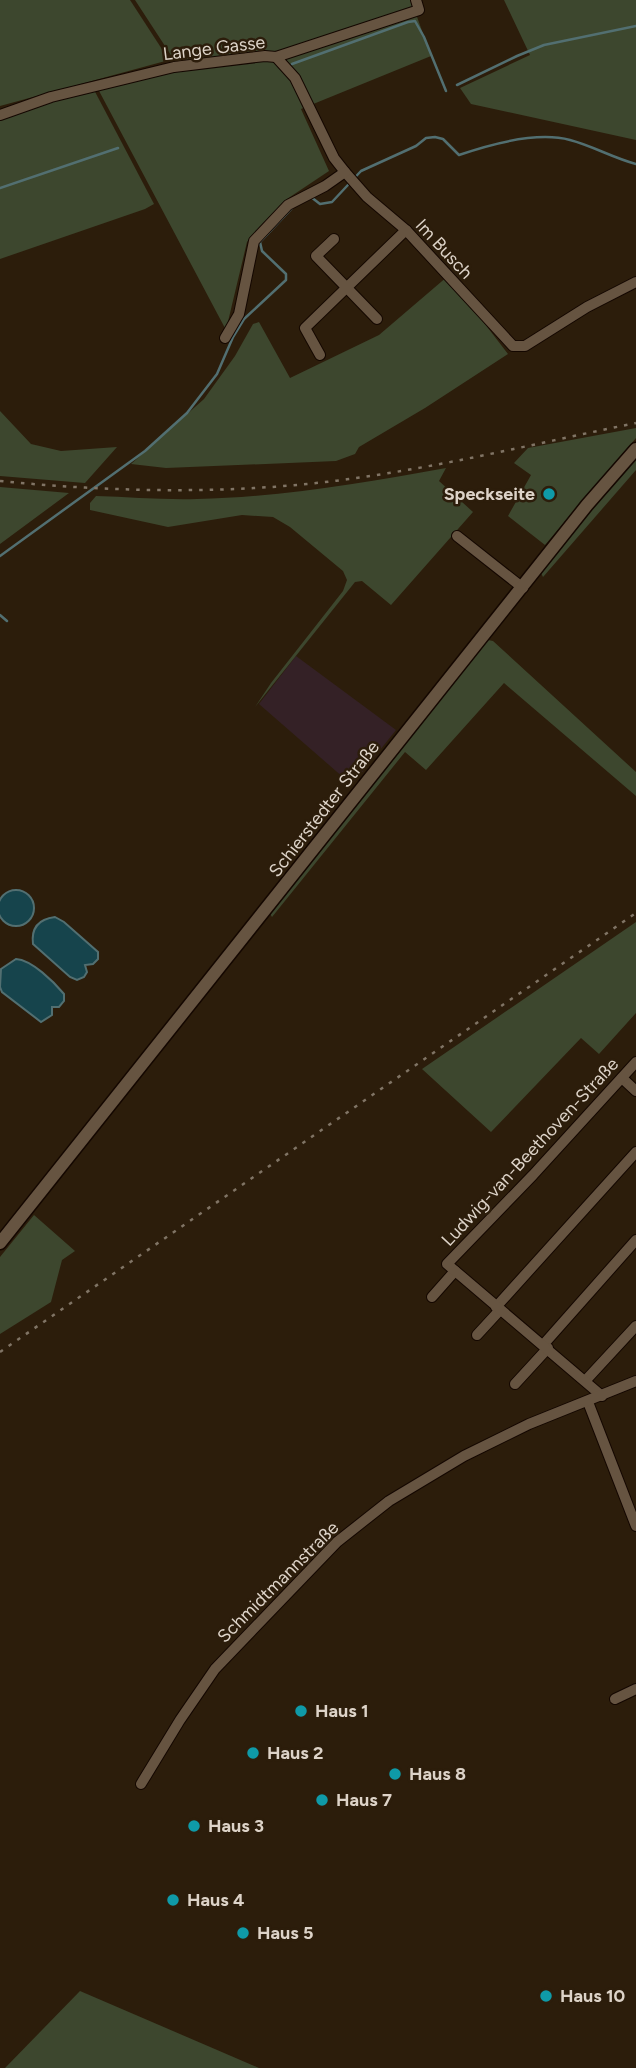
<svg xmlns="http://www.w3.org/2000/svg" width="636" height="2068" viewBox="0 0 636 2068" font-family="Figtree,sans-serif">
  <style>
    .commercial { fill: #342126 }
    .green { fill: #3d472e }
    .water { fill: #16444c; stroke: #526f71; stroke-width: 2 }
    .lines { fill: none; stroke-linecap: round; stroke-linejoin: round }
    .stream { stroke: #526f71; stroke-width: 2.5 }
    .minor-casing { stroke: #140700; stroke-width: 12 }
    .tertiary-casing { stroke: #140700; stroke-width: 15 }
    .minor { stroke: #665441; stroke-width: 10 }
    .tertiary { stroke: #665441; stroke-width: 12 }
    .rail { stroke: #807465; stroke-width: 2.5; stroke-dasharray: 3.5 7; stroke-linecap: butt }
    .culture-dot { fill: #0f9aa8; stroke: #2c1d0b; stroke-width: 2.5 }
    .labels { text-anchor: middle; stroke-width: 5; stroke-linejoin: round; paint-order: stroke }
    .street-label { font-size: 18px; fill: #ddd3c8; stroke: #2c1d0b }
    .poi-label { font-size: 18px; font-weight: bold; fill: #ddd3c8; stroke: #2c1d0b; text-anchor: start }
  </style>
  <rect width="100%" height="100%" fill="#2c1d0b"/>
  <path class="commercial" d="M296,656L396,730L352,785L259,704Z"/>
  <g class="green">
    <path d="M0,0H130L169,60L0,106Z"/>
    <path d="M135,0H411L431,56L301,109L329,171L287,199L247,242L226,330L98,89L180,69Z"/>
    <path d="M504,0H636V140L471,104L460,88L530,55Z"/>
    <path d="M92,86L154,204L145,209L0,259V115Z"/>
    <path d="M448,276L508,354L425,408L359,447L355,454L336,461L166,468L131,464L204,399L235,356L253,324L259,322L290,378L379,335Z"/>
    <path d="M0,411L31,444L61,451L117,447L85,483L0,476Z"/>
    <path d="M636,428V438L545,545L508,516L531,475L514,463L528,448Z"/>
    <path d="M636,455V470L543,577L541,573L587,510Z"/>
    <path d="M446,468L439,481L473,512L391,605L362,581L355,582L255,707L271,683L343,591L347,580L343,571L290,527L273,517L242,515L168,527L90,510V503L96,496C129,497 164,500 197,499C281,497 364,483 446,468Z"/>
    <path d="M0,487L69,493L0,544Z"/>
    <path d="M488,640L493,641L636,772V796L504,683L426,770L405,752L272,917L269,912Z"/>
    <path d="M636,922V1013L599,1054L581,1038L491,1132L422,1069Z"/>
    <path d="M34,1215L75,1251L62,1260L51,1302L0,1334V1257Z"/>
    <path d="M80,1991L259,2068H5Z"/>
  </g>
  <g class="water">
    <circle cx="16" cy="908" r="18"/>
    <path d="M55,917L64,922L98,952V959L93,964L85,965L87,972L84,977L77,980L70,977L33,944C31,928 39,919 55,917Z"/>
    <path d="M16,959C32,960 54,982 64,994V1001L59,1007H52V1015L41,1022L2,992L0,987L1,969Z"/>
  </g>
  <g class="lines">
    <g class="stream">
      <path d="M292,64L408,22L415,21L424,37L446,91"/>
      <path d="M457,85L517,56L544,45L636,26"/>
      <path d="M0,188L118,148"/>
      <path d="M311,197L320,204L332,202L361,171L416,146L426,138L435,137L443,139L459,155C491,144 536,131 570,140C593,146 613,158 636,164"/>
      <path d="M0,556L145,451L187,413L217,374L233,337L244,319L286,280V274L262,251L260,242L294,206"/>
      <path d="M0,615L7,621"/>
    </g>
    <g class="minor-casing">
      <g id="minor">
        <path d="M276,57L295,78L334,158L345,172L367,197L406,230L513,346H525L587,307L636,282"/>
        <path d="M0,115L51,97L174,67L265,56L276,57L419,10L416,0"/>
        <path d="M334,239L316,256L377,319"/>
        <path d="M225,338L239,314L254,241L288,205L325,186L345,172"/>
        <path d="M320,355L305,328L406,230"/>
        <path d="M457,536L523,588"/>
        <path d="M622,1078L636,1091"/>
        <path d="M432,1297L455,1271"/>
        <path d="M496,1307L636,1152"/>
        <path d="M477,1335L500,1310"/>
        <path d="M543,1345L636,1240"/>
        <path d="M586,1380L636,1326"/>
        <path d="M515,1384L548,1348"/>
        <path d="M602,1396L447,1264L533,1175L636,1062"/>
        <path d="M588,1402L636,1526"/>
        <path d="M615,1699L636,1689"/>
        <path d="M141,1784L180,1720L215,1669L337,1542L389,1501L464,1456L529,1424L636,1381"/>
      </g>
    </g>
    <g class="tertiary-casing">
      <path id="tertiary" d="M0,1243L587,505L636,449"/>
    </g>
    <use href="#minor" class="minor"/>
    <use href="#tertiary" class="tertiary"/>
    <g class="rail">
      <path d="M0,481C102,491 205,494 307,484C418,473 527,445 636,423"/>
      <path d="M0,1352L636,913"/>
    </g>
  </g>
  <g class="culture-dot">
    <circle cx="549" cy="494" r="7"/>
    <circle cx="301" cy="1711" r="7"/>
    <circle cx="253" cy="1753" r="7"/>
    <circle cx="395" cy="1774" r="7"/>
    <circle cx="322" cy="1800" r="7"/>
    <circle cx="194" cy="1826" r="7"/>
    <circle cx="173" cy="1900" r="7"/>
    <circle cx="243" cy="1933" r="7"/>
    <circle cx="546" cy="1996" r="7"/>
  </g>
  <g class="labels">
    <g class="street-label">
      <text transform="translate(214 48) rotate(-7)" y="6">Lange Gasse</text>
      <text transform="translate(444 249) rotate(47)" y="6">Im Busch</text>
      <text transform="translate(324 809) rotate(-52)" y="6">Schierstedter Straße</text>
      <text transform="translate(530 1152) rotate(-47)" y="6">Ludwig-van-Beethoven-Straße</text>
      <text transform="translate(278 1582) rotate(-45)" y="6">Schmidtmannstraße</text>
    </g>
    <g class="poi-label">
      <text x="535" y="500" text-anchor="end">Speckseite</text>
      <text x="315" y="1717">Haus 1</text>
      <text x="267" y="1759">Haus 2</text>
      <text x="409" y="1780">Haus 8</text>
      <text x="336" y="1806">Haus 7</text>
      <text x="208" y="1832">Haus 3</text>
      <text x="187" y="1906">Haus 4</text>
      <text x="257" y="1939">Haus 5</text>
      <text x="560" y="2002">Haus 10</text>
    </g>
  </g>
</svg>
